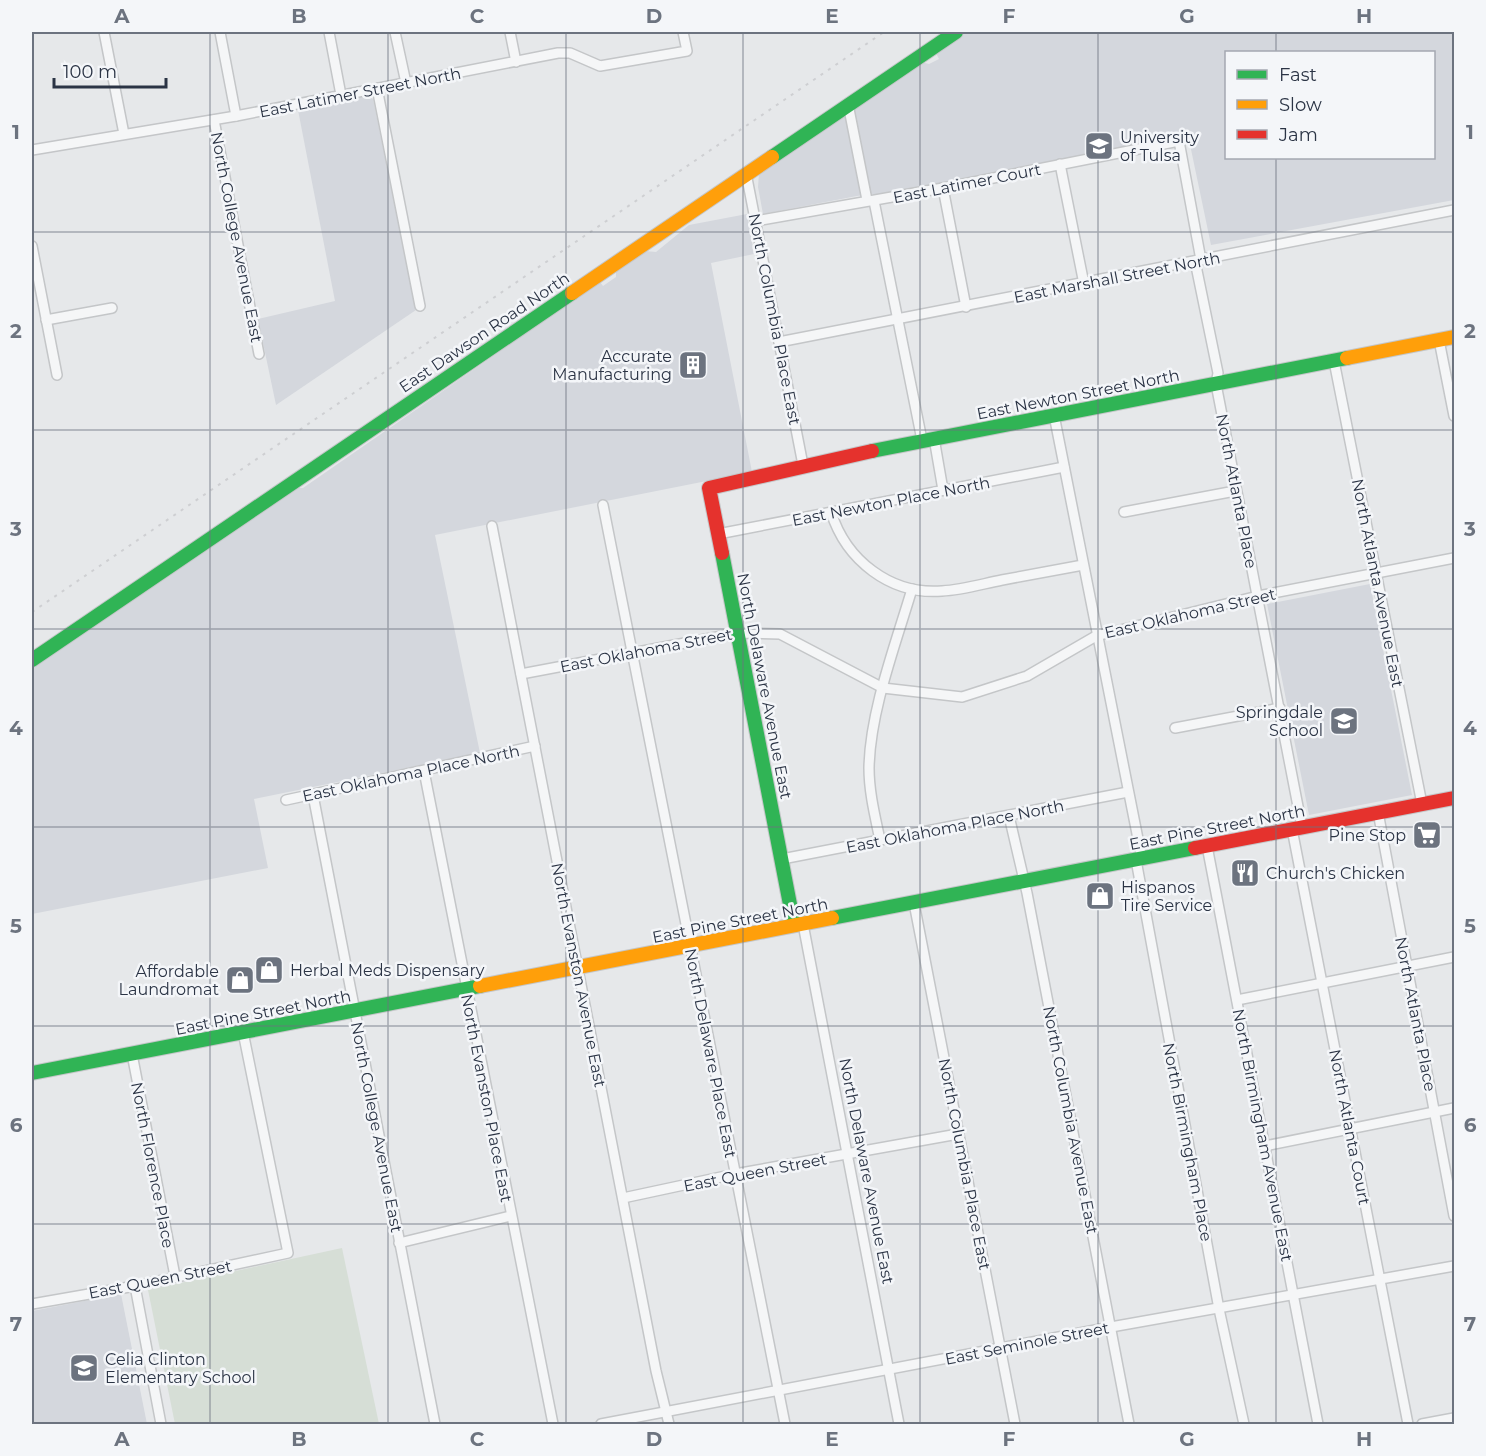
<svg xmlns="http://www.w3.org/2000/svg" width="1486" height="1456" viewBox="0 0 1486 1456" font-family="Montserrat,sans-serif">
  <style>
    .built { fill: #d4d7dd; fill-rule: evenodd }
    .green { fill: #d6ded6 }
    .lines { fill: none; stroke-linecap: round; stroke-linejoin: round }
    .street-casing { stroke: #c4c6c8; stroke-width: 12 }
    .fast-casing { stroke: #c4c6c8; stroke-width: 16 }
    .slow-casing { stroke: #c4c6c8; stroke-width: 16 }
    .jam-casing { stroke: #c4c6c8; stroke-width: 16 }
    .street { stroke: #f5f6f7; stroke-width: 9 }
    .fast { stroke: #30b455; stroke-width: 14 }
    .slow { stroke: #ff9f0a; stroke-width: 14 }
    .jam { stroke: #e5322d; stroke-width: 14 }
    .rail { stroke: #cecfd2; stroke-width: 2; stroke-dasharray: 3 6; stroke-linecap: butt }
    .grid { fill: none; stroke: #6c737f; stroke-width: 1.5; stroke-opacity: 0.55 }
    .labels { text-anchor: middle; stroke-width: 5; stroke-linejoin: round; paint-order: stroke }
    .street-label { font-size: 16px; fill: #2b3445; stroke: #f4f6f9 }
    .poi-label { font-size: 16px; fill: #2b3445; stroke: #f4f6f9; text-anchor: start }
    .neatline { fill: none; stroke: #6c737f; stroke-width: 2 }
    .grid-label { font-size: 20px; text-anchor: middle; font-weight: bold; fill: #6c737f }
  </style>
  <rect width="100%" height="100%" fill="#e6e8ea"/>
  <g class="built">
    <path d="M967,32H1454V200L1211,245L1188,135L875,197L873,194L857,196L763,214L758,187L759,173L921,62L929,64L939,59L936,53ZM1226,52H1434V158H1226Z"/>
    <path d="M366,95L373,99L416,310L276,405L258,319L335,301L298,110Z"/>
    <path d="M747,214L754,254L711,263L752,472L435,535L480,753L254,799L268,868L32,914V669L299,488H303L600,282L603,286L616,277V271L645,251L656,252L689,225Z"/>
    <path d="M1370,584L1412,795L1309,815L1267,604Z"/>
    <path d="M121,1294L147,1424H32V1311Z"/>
  </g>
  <path class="green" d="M342,1248L379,1424H175L148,1290Z"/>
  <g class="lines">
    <g class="street-casing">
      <g id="street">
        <path d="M104,32L124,134"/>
        <path d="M220,32L236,116"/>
        <path d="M329,32L341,95"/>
        <path d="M395,32L406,83"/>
        <path d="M510,32L516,62"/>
        <path d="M377,88L420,306"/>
        <path d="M848,104L867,200"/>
        <path d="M214,120L259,354"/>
        <path d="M32,150L236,116L558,53H570L600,66L687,51L683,32"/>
        <path d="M1060,164L1084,284"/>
        <path d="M746,173L803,465"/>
        <path d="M943,188L966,307"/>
        <path d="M874,201L922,440"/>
        <path d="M756,221L943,188L1179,141L1201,260"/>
        <path d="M32,246L57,375"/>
        <path d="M1195,261L1218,373L1216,384L1302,827"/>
        <path d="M46,320L112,308"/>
        <path d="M1439,340L1454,416"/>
        <path d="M779,342L1454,210"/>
        <path d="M1334,361L1422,804"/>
        <path d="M1054,415L1142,859"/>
        <path d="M934,438L943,490"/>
        <path d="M603,505L785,1424"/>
        <path d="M831,512C846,560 890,595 942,591C962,590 982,584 1002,580C1029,575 1056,570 1083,565"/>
        <path d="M1124,512L1235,491"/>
        <path d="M492,526L656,1371L669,1424"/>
        <path d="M718,534L1064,467"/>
        <path d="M521,674L738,633L780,634L883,688L962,697L1027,676L1096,636L1258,596L1454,558"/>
        <path d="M1175,728L1280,708"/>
        <path d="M424,771L553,1424"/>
        <path d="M313,795L435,1424"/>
        <path d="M286,800L535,746"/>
        <path d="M1378,812L1454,1216"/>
        <path d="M1009,816L1027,893L1129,1424"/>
        <path d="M1292,829L1408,1424"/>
        <path d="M880,840C875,816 869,792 869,768C870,711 896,643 912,589"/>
        <path d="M1207,846L1318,1424"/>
        <path d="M782,859L1128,792"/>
        <path d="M1136,860L1219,1309L1244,1424"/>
        <path d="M914,903L1015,1424"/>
        <path d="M803,924L899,1424"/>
        <path d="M1237,1000L1454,957"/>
        <path d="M132,1054L175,1276"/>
        <path d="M1265,1146L1454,1108"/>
        <path d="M623,1198L735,1174L958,1134"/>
        <path d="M399,1243L510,1216"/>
        <path d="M135,1286L161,1424"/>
        <path d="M32,1304L135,1286L288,1253L243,1032"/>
        <path d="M601,1424L1111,1327L1454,1266"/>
        <path d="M1422,1424L1454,1418"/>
      </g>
    </g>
    <g class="fast-casing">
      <g id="fast">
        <path d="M772,157L956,32"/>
        <path d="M872,451L1347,358"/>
        <path d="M722,553L794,925"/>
        <path d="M32,660L572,293"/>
        <path d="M832,918L1195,848"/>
        <path d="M32,1073L480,986"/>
      </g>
    </g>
    <g class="slow-casing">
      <g id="slow">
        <path d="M572,293L772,157"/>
        <path d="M1347,358L1454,337"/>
        <path d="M480,986L832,918"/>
      </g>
    </g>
    <g class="jam-casing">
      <g id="jam">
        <path d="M722,553L709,488L872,451"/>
        <path d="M1195,848L1454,798"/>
      </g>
    </g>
    <use href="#street" class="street"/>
    <use href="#fast" class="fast"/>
    <use href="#slow" class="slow"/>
    <use href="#jam" class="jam"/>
    <path class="rail" d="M32,612L884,32"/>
  </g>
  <path class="grid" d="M210,32V1424M388,32V1424M566,32V1424M743,32V1424M920,32V1424M1098,32V1424M1276,32V52M1276,158V1424M32,232H1454M32,430H1454M32,629H1454M32,827H1454M32,1026H1454M32,1224H1454"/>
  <defs>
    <g id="university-square" transform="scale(1.5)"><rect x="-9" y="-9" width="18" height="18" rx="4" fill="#6c737f" stroke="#f4f6f9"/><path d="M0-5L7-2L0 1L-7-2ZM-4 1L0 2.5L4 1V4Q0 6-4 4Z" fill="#fff"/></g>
    <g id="building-square" transform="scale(1.5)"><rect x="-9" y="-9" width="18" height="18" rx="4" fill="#6c737f" stroke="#f4f6f9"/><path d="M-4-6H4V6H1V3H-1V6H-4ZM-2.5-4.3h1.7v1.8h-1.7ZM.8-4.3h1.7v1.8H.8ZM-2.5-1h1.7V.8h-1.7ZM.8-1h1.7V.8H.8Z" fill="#fff"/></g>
    <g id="school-square" transform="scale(1.5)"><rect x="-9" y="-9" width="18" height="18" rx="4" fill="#6c737f" stroke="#f4f6f9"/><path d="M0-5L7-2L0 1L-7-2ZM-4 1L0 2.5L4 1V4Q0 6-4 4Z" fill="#fff"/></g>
    <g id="supermarket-square" transform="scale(1.5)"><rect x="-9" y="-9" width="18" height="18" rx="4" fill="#6c737f" stroke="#f4f6f9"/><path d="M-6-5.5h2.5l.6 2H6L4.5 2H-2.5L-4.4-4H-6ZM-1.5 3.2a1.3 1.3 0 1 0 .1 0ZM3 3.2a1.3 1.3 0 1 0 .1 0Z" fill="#fff"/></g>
    <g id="restaurant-square" transform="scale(1.5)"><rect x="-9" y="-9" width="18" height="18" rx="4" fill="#6c737f" stroke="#f4f6f9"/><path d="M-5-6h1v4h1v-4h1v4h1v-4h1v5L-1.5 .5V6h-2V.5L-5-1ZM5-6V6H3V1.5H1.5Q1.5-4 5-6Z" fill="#fff"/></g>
    <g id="shop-square" transform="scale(1.5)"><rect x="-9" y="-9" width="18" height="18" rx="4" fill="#6c737f" stroke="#f4f6f9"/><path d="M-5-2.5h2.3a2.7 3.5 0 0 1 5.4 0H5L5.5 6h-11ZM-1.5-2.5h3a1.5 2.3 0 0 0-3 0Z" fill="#fff"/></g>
  </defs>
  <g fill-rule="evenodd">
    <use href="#university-square" x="1099" y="146"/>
    <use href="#building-square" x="693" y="365"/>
    <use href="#school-square" x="1344" y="721"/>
    <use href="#supermarket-square" x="1427" y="835"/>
    <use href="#restaurant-square" x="1245" y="873"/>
    <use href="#shop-square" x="1100" y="896"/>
    <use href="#shop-square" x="269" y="970"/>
    <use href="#shop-square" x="240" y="980"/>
    <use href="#school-square" x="84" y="1368"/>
  </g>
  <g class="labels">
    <g class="street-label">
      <text transform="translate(360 92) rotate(-11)" y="6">East Latimer Street North</text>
      <text transform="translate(967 183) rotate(-11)" y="6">East Latimer Court</text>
      <text transform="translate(237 237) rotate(79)" y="6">North College Avenue East</text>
      <text transform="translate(1117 277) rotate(-11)" y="6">East Marshall Street North</text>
      <text transform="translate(775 319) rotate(79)" y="6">North Columbia Place East</text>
      <text transform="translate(484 332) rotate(-34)" y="6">East Dawson Road North</text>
      <text transform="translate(1078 394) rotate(-11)" y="6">East Newton Street North</text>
      <text transform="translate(1237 491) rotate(79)" y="6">North Atlanta Place</text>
      <text transform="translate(891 501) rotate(-11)" y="6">East Newton Place North</text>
      <text transform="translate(1378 583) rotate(79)" y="6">North Atlanta Avenue East</text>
      <text transform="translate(1190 613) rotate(-13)" y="6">East Oklahoma Street</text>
      <text transform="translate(646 650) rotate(-11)" y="6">East Oklahoma Street</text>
      <text transform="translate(765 686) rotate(79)" y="6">North Delaware Avenue East</text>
      <text transform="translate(411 773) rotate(-12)" y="6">East Oklahoma Place North</text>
      <text transform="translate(955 826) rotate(-11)" y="6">East Oklahoma Place North</text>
      <text transform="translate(1217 827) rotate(-11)" y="6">East Pine Street North</text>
      <text transform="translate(740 920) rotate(-11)" y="6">East Pine Street North</text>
      <text transform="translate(579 975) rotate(79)" y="6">North Evanston Avenue East</text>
      <text transform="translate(263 1012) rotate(-11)" y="6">East Pine Street North</text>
      <text transform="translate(1416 1014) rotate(79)" y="6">North Atlanta Place</text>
      <text transform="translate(711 1053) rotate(79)" y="6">North Delaware Place East</text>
      <text transform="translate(487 1098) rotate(79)" y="6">North Evanston Place East</text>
      <text transform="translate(1071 1120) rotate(79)" y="6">North Columbia Avenue East</text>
      <text transform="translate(377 1127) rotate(79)" y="6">North College Avenue East</text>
      <text transform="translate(1350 1127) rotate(79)" y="6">North Atlanta Court</text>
      <text transform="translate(1263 1135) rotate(79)" y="6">North Birmingham Avenue East</text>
      <text transform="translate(1188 1142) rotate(79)" y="6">North Birmingham Place</text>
      <text transform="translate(965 1164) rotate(79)" y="6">North Columbia Place East</text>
      <text transform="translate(153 1165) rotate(79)" y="6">North Florence Place</text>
      <text transform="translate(867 1171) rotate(79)" y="6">North Delaware Avenue East</text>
      <text transform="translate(755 1172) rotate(-11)" y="6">East Queen Street</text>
      <text transform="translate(160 1279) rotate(-11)" y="6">East Queen Street</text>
      <text transform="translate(1027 1343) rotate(-11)" y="6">East Seminole Street</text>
    </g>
    <g class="poi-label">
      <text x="1120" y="143">University<tspan x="1120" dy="18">of Tulsa</tspan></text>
      <text x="672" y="362" text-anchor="end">Accurate<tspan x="672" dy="18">Manufacturing</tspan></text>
      <text x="1323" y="718" text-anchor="end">Springdale<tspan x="1323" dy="18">School</tspan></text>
      <text x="1406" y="841" text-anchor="end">Pine Stop</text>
      <text x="1266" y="879">Church's Chicken</text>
      <text x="1121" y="893">Hispanos<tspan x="1121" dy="18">Tire Service</tspan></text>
      <text x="290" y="976">Herbal Meds Dispensary</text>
      <text x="219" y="977" text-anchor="end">Affordable<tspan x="219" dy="18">Laundromat</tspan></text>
      <text x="105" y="1365">Celia Clinton<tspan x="105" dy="18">Elementary School</tspan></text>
    </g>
  </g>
  <rect width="1486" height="1456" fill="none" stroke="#f4f6f9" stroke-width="66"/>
  <rect x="1225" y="51" width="210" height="108" fill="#f4f6f9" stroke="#a4a8b1" stroke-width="1.5"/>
  <rect x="1237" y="70" width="30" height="9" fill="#30b455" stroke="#a4a8b1" stroke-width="1.5"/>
  <text x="1279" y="81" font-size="18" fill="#2b3445">Fast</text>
  <rect x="1237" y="100" width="30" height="9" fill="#ff9f0a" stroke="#a4a8b1" stroke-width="1.5"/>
  <text x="1279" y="111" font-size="18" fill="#2b3445">Slow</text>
  <rect x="1237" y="130" width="30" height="9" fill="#e5322d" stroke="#a4a8b1" stroke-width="1.5"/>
  <text x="1279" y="141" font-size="18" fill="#2b3445">Jam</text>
  <path d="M54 78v9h112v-9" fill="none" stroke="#2b3445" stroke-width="3"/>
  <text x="63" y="78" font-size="18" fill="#2b3445" stroke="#f4f6f9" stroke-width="4.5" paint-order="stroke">100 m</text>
  <rect x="33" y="33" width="1420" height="1390" class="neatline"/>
  <g class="grid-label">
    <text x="122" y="23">A</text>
    <text x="299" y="23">B</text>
    <text x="477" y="23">C</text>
    <text x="654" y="23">D</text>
    <text x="832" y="23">E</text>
    <text x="1009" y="23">F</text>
    <text x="1187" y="23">G</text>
    <text x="1364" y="23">H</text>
    <text x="16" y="139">1</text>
    <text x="1470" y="139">1</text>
    <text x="16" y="338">2</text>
    <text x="1470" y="338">2</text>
    <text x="16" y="536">3</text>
    <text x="1470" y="536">3</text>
    <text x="16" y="735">4</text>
    <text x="1470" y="735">4</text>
    <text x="16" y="933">5</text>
    <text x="1470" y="933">5</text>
    <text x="16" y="1132">6</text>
    <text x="1470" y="1132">6</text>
    <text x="16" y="1331">7</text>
    <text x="1470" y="1331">7</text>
    <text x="122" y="1446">A</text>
    <text x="299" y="1446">B</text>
    <text x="477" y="1446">C</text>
    <text x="654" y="1446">D</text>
    <text x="832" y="1446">E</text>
    <text x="1009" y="1446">F</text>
    <text x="1187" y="1446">G</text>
    <text x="1364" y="1446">H</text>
  </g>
</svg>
